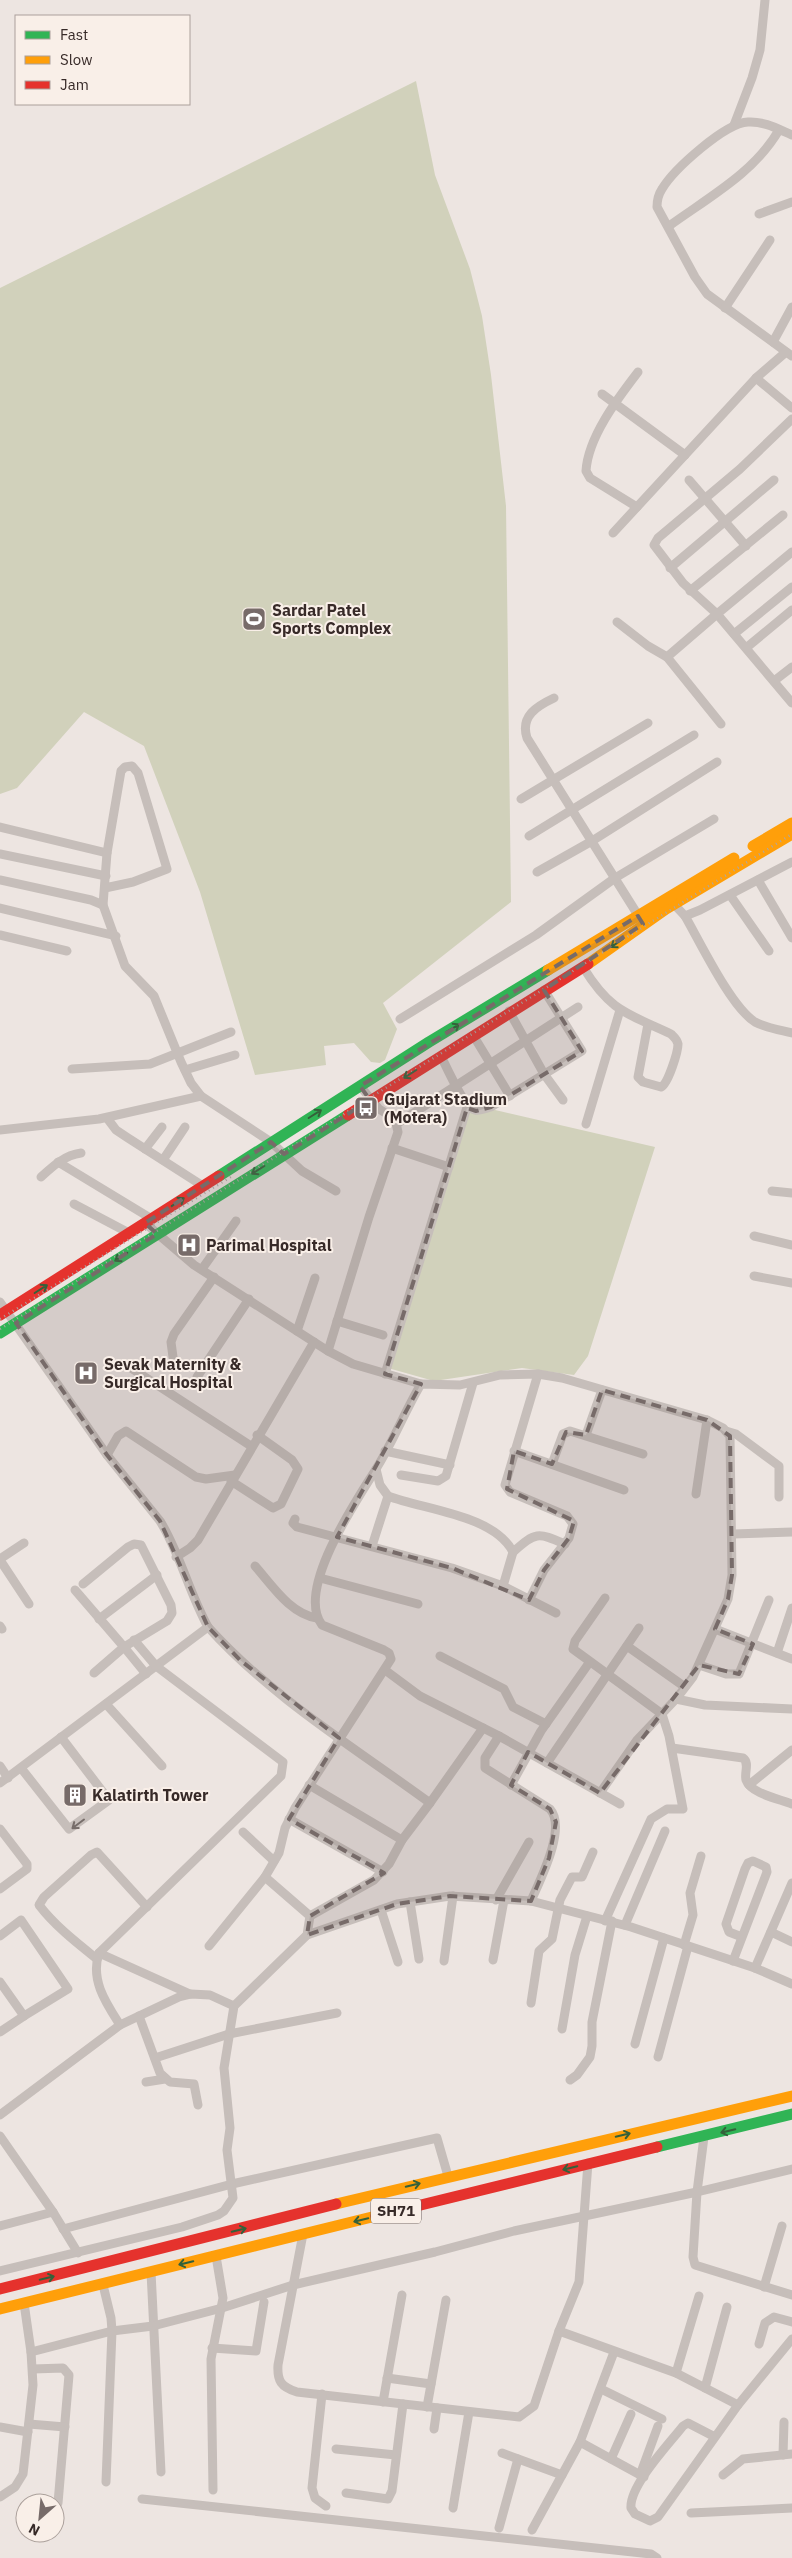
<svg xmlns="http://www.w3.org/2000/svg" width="792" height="2558" viewBox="0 0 792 2558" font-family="'IBM Plex Sans',sans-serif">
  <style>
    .green { fill: #d1d1bb }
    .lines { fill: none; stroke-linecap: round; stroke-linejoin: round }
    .street { stroke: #c6beba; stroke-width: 9 }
    .fast { stroke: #30b455; stroke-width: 11 }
    .slow { stroke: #ff9f0a; stroke-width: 11 }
    .jam { stroke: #e5322d; stroke-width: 11 }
    .rail { stroke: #aea7a4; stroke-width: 2.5; stroke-dasharray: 1 4; stroke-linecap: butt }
    .oneway { stroke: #34613a }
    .oneway2 { stroke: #776d6a }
    .marked { fill: #776b69; fill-opacity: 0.2; stroke: #776b69; stroke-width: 4; stroke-dasharray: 10 6; stroke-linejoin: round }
    .labels { text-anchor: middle; stroke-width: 4; stroke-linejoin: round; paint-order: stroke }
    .shield { fill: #f9efe8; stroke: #716562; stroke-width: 1 }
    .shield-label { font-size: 15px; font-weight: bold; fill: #372a28 }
    .poi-label { font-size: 16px; font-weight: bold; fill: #372a28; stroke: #f9efe8; text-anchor: start }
  </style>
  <rect width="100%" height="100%" fill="#ede5e1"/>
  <g class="green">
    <path d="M416,81L435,175L470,269L482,316L491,375L506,506L511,902L383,1003L397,1029L385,1060L380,1063L371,1062L354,1043L324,1046L326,1065L255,1075L200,892L144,746L84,712L17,788L0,794V288Z"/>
    <path d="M464,1109H491L655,1147L588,1356L574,1375L522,1368L434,1381L388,1368Z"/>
  </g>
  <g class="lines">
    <g class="street">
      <path d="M734,125L752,78L760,50L765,0"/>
      <path d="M792,135C778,129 764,121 748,122C725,123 674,169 662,189C658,195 657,200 657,207L695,277L707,294L792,356"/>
      <path d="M759,214L792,202"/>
      <path d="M669,226C709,197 754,173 779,130"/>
      <path d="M725,308L770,240"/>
      <path d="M773,342L792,307"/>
      <path d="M756,378L792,408"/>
      <path d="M602,394L685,455"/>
      <path d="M689,480L746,546"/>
      <path d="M637,507L590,478L586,471C588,437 618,398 638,372"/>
      <path d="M613,533L756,378L786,352"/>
      <path d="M792,552L717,614L792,703"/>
      <path d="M670,568L774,480"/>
      <path d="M690,591L783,515"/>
      <path d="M617,622L648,646L667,657"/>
      <path d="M734,634L792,587"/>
      <path d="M746,648L792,610"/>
      <path d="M774,681L792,667"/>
      <path d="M554,698C537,706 520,716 527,738L641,920"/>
      <path d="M721,724L667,657L717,614L683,583L654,545L658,538L740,469L792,419"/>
      <path d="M521,799L648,723"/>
      <path d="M0,827L107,853"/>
      <path d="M529,836L694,735"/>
      <path d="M0,854L106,876"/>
      <path d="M537,872L592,841L717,762"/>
      <path d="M0,880L91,900L103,905"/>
      <path d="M758,880L792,938"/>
      <path d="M105,888L133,882L167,869L138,773L132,766L125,767L121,771L107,853L103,905L125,966L154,996L181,1062L191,1083L201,1096"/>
      <path d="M730,895L769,951"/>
      <path d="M671,901L685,916L700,910L792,862"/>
      <path d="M0,908L116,936"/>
      <path d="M685,916C700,942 731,1007 755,1022C766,1028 780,1030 792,1033"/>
      <path d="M0,935L67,951"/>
      <path d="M583,967C610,1011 626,1013 671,1034C674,1037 677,1039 678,1044C678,1052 668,1084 661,1087L643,1082L638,1077L648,1024"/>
      <path d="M509,1011L544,1074L563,1100"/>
      <path d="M400,1019L536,935L615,878L714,819"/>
      <path d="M473,1035L510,1096"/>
      <path d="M441,1056C446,1066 465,1109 475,1110C480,1111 487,1108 491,1107L582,1051L544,990"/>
      <path d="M72,1069L150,1064L231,1032"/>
      <path d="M185,1070L235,1055"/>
      <path d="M107,1118L116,1130L128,1138L203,1186"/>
      <path d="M398,1123L578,1007"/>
      <path d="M586,1124L620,1010"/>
      <path d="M0,1130L99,1119L201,1096L271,1142L302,1171L336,1191"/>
      <path d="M392,1148L449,1167"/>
      <path d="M145,1149L162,1127"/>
      <path d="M163,1160L185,1127"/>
      <path d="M58,1162L152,1219"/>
      <path d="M41,1177C53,1166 65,1155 81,1153"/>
      <path d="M772,1191L792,1193"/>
      <path d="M74,1204L129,1233"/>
      <path d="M145,1223L194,1265L328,1351L353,1364L421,1384"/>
      <path d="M754,1236L792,1245"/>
      <path d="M202,1269L236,1221"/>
      <path d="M754,1276L792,1283"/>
      <path d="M0,1302L107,1455L160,1521C180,1553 189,1593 208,1627L0,1783"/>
      <path d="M337,1321L383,1335"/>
      <path d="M297,1331L315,1278"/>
      <path d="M328,1351L369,1217L398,1132L395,1119L379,1109L360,1086"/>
      <path d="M173,1357L171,1342L174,1334L214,1277"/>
      <path d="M131,1368L251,1446"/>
      <path d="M385,1374L468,1104"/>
      <path d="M197,1377L249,1299"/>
      <path d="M726,1431L736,1434L779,1466V1497"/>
      <path d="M586,1435L602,1390"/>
      <path d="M385,1451L450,1465"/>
      <path d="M514,1451L624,1490"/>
      <path d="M107,1455L118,1436L126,1431L196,1477L206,1479L235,1475"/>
      <path d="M552,1464L563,1434L570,1431L643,1454"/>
      <path d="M376,1469L380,1485L388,1496C425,1510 494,1515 513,1552L503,1586"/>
      <path d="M401,1475L438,1481L446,1476L473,1383"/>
      <path d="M231,1481L273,1508L281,1504L298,1469L292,1460L257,1435"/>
      <path d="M696,1494L707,1420"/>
      <path d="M295,1519L293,1523L297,1527L452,1568L503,1586L556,1613"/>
      <path d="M733,1534L792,1532"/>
      <path d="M372,1546L388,1496"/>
      <path d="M513,1552C536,1532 537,1532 565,1544"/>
      <path d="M176,1557L190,1548L198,1540L314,1342"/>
      <path d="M0,1559L24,1543"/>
      <path d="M0,1560L29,1604"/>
      <path d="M255,1566C272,1585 290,1614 317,1618"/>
      <path d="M320,1578L418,1604"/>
      <path d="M75,1590L124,1647L167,1621L172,1613L171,1605L141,1545L134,1544L128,1547L83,1584"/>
      <path d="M605,1598L575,1641L573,1649L662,1714L669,1736L683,1809H667L651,1819L605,1921"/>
      <path d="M529,1600L544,1570L569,1538L573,1524L567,1516L510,1492L505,1485L538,1374"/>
      <path d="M99,1619L157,1575"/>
      <path d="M0,1626L2,1629"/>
      <path d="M208,1627C271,1697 355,1748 430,1803L402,1840L389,1864L374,1880L310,1916"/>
      <path d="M715,1629L792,1659"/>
      <path d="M627,1646L685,1687"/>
      <path d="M777,1653L792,1608"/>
      <path d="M440,1656L504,1689L513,1707L546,1724"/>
      <path d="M699,1665L726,1674H739L769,1600"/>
      <path d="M385,1670L420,1696L499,1736L485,1758V1768L550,1809C567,1828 540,1880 531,1901"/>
      <path d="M94,1673L124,1647L146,1674"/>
      <path d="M676,1699L705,1705L792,1709"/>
      <path d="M106,1704L162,1766"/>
      <path d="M499,1736L620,1804"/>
      <path d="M672,1748L743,1758C750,1763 744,1772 746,1780C751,1794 780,1799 792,1804"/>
      <path d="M547,1763L639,1628"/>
      <path d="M0,1766L8,1778"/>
      <path d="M21,1768L69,1829L109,1800L61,1737"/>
      <path d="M309,1785L402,1840"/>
      <path d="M511,1785L541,1731L589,1663"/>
      <path d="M749,1785L792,1750"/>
      <path d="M430,1803L483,1728"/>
      <path d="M289,1819L383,1872"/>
      <path d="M0,1829L27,1864V1869L0,1889"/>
      <path d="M243,1832L274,1861"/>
      <path d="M496,1900L529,1842"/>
      <path d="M410,1902L419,1959"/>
      <path d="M381,1910L398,1962"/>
      <path d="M625,1925L665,1831"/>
      <path d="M771,1932L792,1942"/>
      <path d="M307,1935L397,1904L450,1896L531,1901L631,1927L755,1968L792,1984"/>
      <path d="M0,1936L21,1920L68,1989L24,2016L0,1982"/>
      <path d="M684,1945L693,1915L690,1893L701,1856"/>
      <path d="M209,1946L265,1877"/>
      <path d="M99,1953L190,1994"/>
      <path d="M97,1959C77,1943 55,1926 39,1905L44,1897L91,1855L97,1852L147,1907"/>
      <path d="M493,1960L504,1900"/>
      <path d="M444,1961L453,1896"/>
      <path d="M733,1961L767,1872L766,1867L753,1861L748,1863L745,1869L726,1924L729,1932L742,1937"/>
      <path d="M755,1968L792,1883"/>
      <path d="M531,2003L539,1951L552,1939L560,1900L572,1877H582L593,1852"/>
      <path d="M139,2016L160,2073L170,2082L194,2084L198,2105"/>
      <path d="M120,2025C106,2003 90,1980 99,1953L281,1776L283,1762L156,1666L134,1640"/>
      <path d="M562,2029L575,1955L587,1916"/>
      <path d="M0,2032L24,2016"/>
      <path d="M635,2044L664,1938"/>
      <path d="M658,2057L688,1946"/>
      <path d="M155,2058L229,2034L337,2013"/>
      <path d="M570,2080L577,2075L590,2057L592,2046V2022L612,1921"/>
      <path d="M146,2082L165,2079"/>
      <path d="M0,2115L120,2025L179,1997L191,1994L210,1995L234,2006"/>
      <path d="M0,2136L53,2212"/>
      <path d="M704,2137L697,2192L693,2257L695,2265L792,2295"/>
      <path d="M0,2226L53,2212L78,2253"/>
      <path d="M63,2229L232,2184L437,2138L448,2176"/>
      <path d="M303,2234L278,2365C277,2381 281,2387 297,2392L519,2417L534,2406L559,2331L579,2282L588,2163"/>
      <path d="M0,2271L182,2227L218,2215L224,2211L233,2198L227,2150L230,2128L224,2068L234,2006L307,1935L310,1916L265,1877L279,1853L285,1828L295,1808L391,1659L389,1653L384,1650L322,1625C295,1590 357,1500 376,1469C393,1442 405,1411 421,1384L460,1385L500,1375L538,1374L562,1378L707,1420L723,1428L730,1436L732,1575L728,1599L693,1677L676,1699L637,1740L600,1793"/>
      <path d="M151,2272L161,2472"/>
      <path d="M103,2285L111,2318L112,2331L106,2482"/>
      <path d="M764,2287L782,2226"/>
      <path d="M559,2331L676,2373L738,2405"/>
      <path d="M759,2344L765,2323L774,2317L792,2322"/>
      <path d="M212,2348L256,2351L264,2302"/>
      <path d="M31,2352L112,2331L153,2326L222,2308L293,2285L435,2252L514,2231L697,2192L792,2169"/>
      <path d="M33,2369L63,2368L69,2375L58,2503"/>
      <path d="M676,2373L699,2296"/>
      <path d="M387,2378L431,2384"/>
      <path d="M705,2388L727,2307"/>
      <path d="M601,2389L662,2419"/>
      <path d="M322,2394L312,2488L315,2498L326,2506"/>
      <path d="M383,2402L402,2295"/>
      <path d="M427,2407L446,2300"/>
      <path d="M29,2424L65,2427"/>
      <path d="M0,2427L28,2432"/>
      <path d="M434,2429L437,2408"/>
      <path d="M715,2437L688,2423L683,2426C669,2444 629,2486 631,2508L635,2514L650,2521L658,2517L738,2405L792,2339"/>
      <path d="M580,2442L644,2477"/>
      <path d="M336,2449L396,2455"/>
      <path d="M502,2453L562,2475"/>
      <path d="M783,2455L784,2422"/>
      <path d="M611,2459L631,2414"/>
      <path d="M640,2475L658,2426"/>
      <path d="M723,2475L743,2459L792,2454"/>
      <path d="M213,2490L211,2359L223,2298L216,2256"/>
      <path d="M346,2493L388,2499L392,2491L403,2404"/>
      <path d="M0,2497L15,2487L23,2474L33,2385L31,2352L24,2303"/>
      <path d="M142,2499L651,2554L657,2558"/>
      <path d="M453,2508L469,2412"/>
      <path d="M691,2513L792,2508"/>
      <path d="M499,2528L518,2459"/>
      <path d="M532,2530L580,2442L614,2352"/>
    </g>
    <g class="fast">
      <path d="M219,1176L429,1042L548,970"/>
      <path d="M0,1333L348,1115"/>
      <path d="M657,2147L792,2114"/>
    </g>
    <g class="slow">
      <path d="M753,846L792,823"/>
      <path d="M588,964L666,909L792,834"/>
      <path d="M548,970L734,858"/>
      <path d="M336,2204L792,2096"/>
      <path d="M0,2309L376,2216"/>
    </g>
    <g class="jam">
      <path d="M348,1115L588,964"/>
      <path d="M0,1315L219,1176"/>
      <path d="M376,2216L657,2147"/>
      <path d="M0,2289L336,2204"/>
    </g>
    <g class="rail">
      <path d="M0,1319L234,1175"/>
      <path d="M0,1329L792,834"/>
    </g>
  </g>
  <defs><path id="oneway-shaft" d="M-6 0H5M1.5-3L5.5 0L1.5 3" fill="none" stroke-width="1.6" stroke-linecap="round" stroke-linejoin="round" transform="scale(1.25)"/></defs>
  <g class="oneway">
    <use href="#oneway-shaft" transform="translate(617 943) rotate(144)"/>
    <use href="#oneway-shaft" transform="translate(453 1028) rotate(-31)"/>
    <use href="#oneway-shaft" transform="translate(410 1074) rotate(148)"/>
    <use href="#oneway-shaft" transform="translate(315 1114) rotate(-32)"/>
    <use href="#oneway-shaft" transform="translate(258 1170) rotate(148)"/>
    <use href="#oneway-shaft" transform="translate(178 1202) rotate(-33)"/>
    <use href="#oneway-shaft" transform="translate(121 1257) rotate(147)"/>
    <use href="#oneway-shaft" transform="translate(41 1289) rotate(-32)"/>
    <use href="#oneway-shaft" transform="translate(728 2131) rotate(166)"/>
    <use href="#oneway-shaft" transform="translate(623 2135) rotate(-13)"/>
    <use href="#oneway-shaft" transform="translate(570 2168) rotate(166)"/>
    <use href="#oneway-shaft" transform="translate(413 2185) rotate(-14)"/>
    <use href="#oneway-shaft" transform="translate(361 2220) rotate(166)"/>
    <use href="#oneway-shaft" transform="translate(239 2230) rotate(-14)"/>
    <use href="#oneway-shaft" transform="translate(186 2263) rotate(166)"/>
    <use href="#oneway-shaft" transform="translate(47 2278) rotate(-13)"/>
  </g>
  <use class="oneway2" href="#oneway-shaft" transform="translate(78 1824) rotate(143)"/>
  <path class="marked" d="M638,916L643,924L544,990L582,1051L491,1107L476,1111L467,1108L385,1374L421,1384L337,1537L452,1568L529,1600L544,1570L569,1538L574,1521L507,1489L514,1451L552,1464L566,1432L586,1435L602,1390L707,1420L730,1436L732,1575L728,1599L715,1629L753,1644L739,1674L699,1665L600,1793L528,1752L511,1785L550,1809L556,1822L549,1858L531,1901L450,1896L397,1904L307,1935L310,1916L384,1873L289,1819L339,1738L240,1660L208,1627L160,1521L107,1455L16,1323L157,1234L145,1223L271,1142L284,1154L370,1100L360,1086Z"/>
  <defs>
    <g id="stadium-square" transform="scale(1.25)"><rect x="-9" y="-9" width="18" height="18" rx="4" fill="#776b69" stroke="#f9efe8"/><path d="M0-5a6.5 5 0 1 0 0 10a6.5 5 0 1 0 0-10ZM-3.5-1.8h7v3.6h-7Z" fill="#fff"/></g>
    <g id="bus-square" transform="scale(1.25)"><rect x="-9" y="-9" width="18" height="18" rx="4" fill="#776b69" stroke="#f9efe8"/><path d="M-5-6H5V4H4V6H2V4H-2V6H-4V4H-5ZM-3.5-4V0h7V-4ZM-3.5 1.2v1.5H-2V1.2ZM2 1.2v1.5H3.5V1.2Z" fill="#fff"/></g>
    <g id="hospital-square" transform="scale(1.25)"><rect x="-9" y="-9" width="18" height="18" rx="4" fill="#776b69" stroke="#f9efe8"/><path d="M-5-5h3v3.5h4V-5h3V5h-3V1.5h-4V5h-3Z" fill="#fff"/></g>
    <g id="building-square" transform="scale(1.25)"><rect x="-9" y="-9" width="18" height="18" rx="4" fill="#776b69" stroke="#f9efe8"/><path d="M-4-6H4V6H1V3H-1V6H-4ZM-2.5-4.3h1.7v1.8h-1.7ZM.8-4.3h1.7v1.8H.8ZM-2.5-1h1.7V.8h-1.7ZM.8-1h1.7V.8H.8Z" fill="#fff"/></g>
  </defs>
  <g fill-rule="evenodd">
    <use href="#stadium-square" x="254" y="619"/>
    <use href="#bus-square" x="366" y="1108"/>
    <use href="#hospital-square" x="189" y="1245"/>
    <use href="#hospital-square" x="86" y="1373"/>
    <use href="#building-square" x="75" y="1795"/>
  </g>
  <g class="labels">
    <rect class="shield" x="371" y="2198.5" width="50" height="25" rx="4"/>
    <g class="shield-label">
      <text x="396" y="2216">SH71</text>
    </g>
    <g class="poi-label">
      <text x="272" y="616">Sardar Patel<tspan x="272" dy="18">Sports Complex</tspan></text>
      <text x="384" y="1105">Gujarat Stadium<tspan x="384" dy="18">(Motera)</tspan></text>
      <text x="206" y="1251">Parimal Hospital</text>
      <text x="104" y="1370">Sevak Maternity &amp;<tspan x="104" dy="18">Surgical Hospital</tspan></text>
      <text x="92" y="1801">Kalatirth Tower</text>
    </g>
  </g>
  <rect x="15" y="15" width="175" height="90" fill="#f9efe8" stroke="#aba09b"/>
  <rect x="25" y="31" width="25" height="8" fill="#30b455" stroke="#aba09b"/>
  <text x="60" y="40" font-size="15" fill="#372a28">Fast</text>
  <rect x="25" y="56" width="25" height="8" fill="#ff9f0a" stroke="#aba09b"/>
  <text x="60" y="65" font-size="15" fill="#372a28">Slow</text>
  <rect x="25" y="81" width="25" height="8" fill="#e5322d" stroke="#aba09b"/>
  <text x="60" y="90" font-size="15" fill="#372a28">Jam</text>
  <g transform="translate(40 2518) rotate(207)"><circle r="24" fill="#f9efe8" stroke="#aba09b"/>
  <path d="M0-4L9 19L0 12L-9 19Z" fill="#776b69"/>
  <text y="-8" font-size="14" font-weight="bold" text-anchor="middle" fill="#372a28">N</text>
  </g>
</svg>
